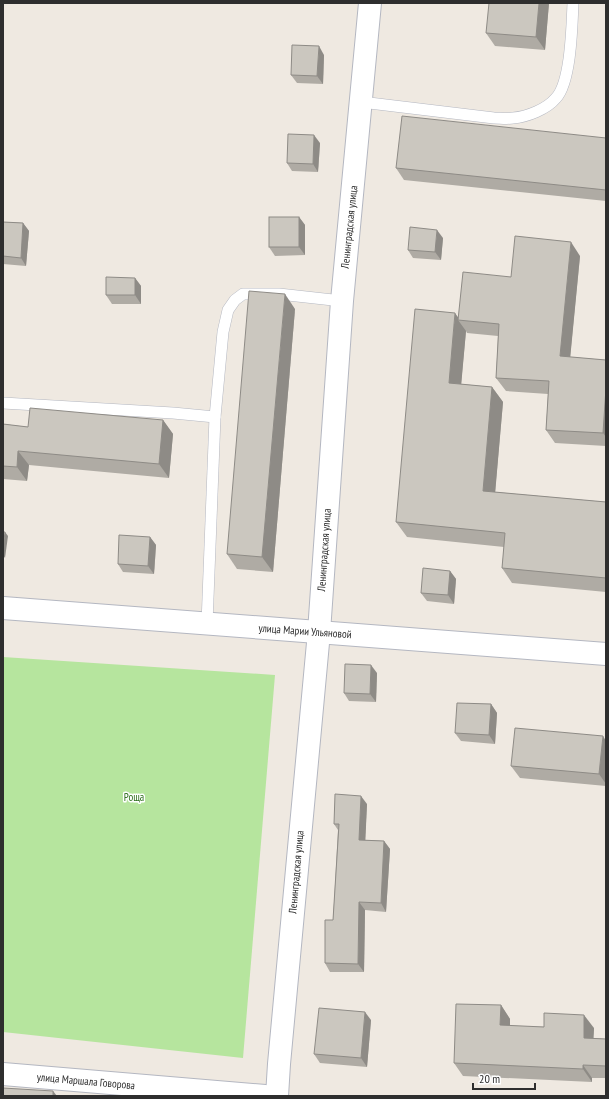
<svg xmlns="http://www.w3.org/2000/svg" width="609" height="1099" viewBox="0 0 609 1099" font-family="'PT Sans Narrow',sans-serif">
  <style>
    .green { fill: #b6e59e }
    .lines { fill: none; stroke-linecap: round; stroke-linejoin: round }
    .service-casing { stroke: #b4b7c1; stroke-width: 12 }
    .minor-casing { stroke: #b4b7c1; stroke-width: 24 }
    .tertiary-casing { stroke: #b4b7c1; stroke-width: 24 }
    .service { stroke: #fff; stroke-width: 11 }
    .minor { stroke: #fff; stroke-width: 22 }
    .tertiary { stroke: #fff; stroke-width: 22 }
    .wall { fill: #afaba4 }
    .shaded-wall { fill: #8e8b86 }
    .building { fill: #cbc7bf; stroke: #8e8b86 }
    .labels { text-anchor: middle; stroke-width: 3; stroke-linejoin: round; paint-order: stroke }
    .street-label { font-size: 11px; fill: #2e2e2e; stroke: #fff }
    .park-label { font-size: 11px; fill: #2c6e1b; stroke: #fff }
  </style>
  <rect width="100%" height="100%" fill="#efe9e1"/>
  <path class="green" d="M3,657L275,675L243,1058L3,1032Z"/>
  <g class="lines">
    <g class="service-casing">
      <g id="service">
        <path d="M361,102L494,118C500,118 507,119 513,118C527,117 547,109 556,98C571,82 572,26 573,3"/>
        <path d="M3,403L173,413L215,417L223,332L228,310L235,300L243,294H279L342,301"/>
        <path d="M207,624L215,417"/>
      </g>
    </g>
    <g class="minor-casing">
      <path id="minor" d="M277,1096L279,1064L319,632L342,301L370,3"/>
    </g>
    <g class="tertiary-casing">
      <g id="tertiary">
        <path d="M3,608L606,654"/>
        <path d="M3,1074L265,1096"/>
      </g>
    </g>
    <use href="#service" class="service"/>
    <use href="#minor" class="minor"/>
    <use href="#tertiary" class="tertiary"/>
  </g>
  <g class="wall">
    <path d="M549,3L545,50L495,46L486,33Z"/>
    <path d="M324,55L323,84L297,83L291,75Z"/>
    <path d="M606,138V201L404,180L396,168Z"/>
    <path d="M320,143L318,172L292,171L287,163Z"/>
    <path d="M299,217L305,225V255L275,256L269,247Z"/>
    <path d="M3,222L23,223L29,231L26,266L3,264Z"/>
    <path d="M443,238L441,260L413,258L408,250Z"/>
    <path d="M580,256L570,357L606,360V446L555,443L546,430L548,394L506,391L496,378L498,336L467,333L466,331L461,384L492,387L503,402L495,492L606,502V592L512,583L502,568L504,547L407,537L396,522L458,317L511,277Z"/>
    <path d="M135,278L141,286V304H112L106,295Z"/>
    <path d="M295,309L273,572L237,569L227,554Z"/>
    <path d="M163,420L173,434L169,478L29,465L27,481L3,479V424L28,427Z"/>
    <path d="M150,537L156,545L154,574L123,572L118,564Z"/>
    <path d="M450,571L456,579L454,604L427,601L421,593Z"/>
    <path d="M377,673L376,702L349,701L344,693Z"/>
    <path d="M491,704L497,713L495,744L461,741L455,733Z"/>
    <path d="M606,741V786L520,778L511,766Z"/>
    <path d="M367,804L365,840L384,841L390,849L386,912L365,910L364,972H330L325,963L333,920L338,830L334,824Z"/>
    <path d="M501,1005L510,1019V1026L594,1028L593,1038L606,1039V1078H592V1082L463,1076L454,1063Z"/>
    <path d="M371,1020L367,1067L320,1063L314,1054Z"/>
  </g>
  <g class="shaded-wall">
    <path d="M539,3H549L545,50L536,37Z"/>
    <path d="M319,46L324,55L323,84L317,76Z"/>
    <path d="M314,135L320,143L318,172L313,164Z"/>
    <path d="M299,217L305,225V255L299,247Z"/>
    <path d="M23,223L29,231L26,266L21,258Z"/>
    <path d="M437,230L443,238L441,260L435,252Z"/>
    <path d="M571,242L580,256L569,370L560,356Z"/>
    <path d="M135,278L141,286V304L135,295Z"/>
    <path d="M285,294L295,309L273,572L262,557Z"/>
    <path d="M455,313L460,320H458L466,331L460,398L449,383Z"/>
    <path d="M492,387L503,402L494,506L483,491Z"/>
    <path d="M606,388V437L603,433Z"/>
    <path d="M163,420L173,434L169,478L159,464Z"/>
    <path d="M18,451L29,465L27,481L17,467Z"/>
    <path d="M5,532L8,536L5,558L3,555V548Z"/>
    <path d="M150,537L156,545L154,574L148,566Z"/>
    <path d="M450,571L456,579L454,604L448,595Z"/>
    <path d="M371,665L377,673L376,702L370,694Z"/>
    <path d="M491,704L497,713L495,744L489,735Z"/>
    <path d="M603,736L606,741V784L599,774Z"/>
    <path d="M361,796L367,804L365,848L359,840Z"/>
    <path d="M384,841L390,849L386,912L381,903Z"/>
    <path d="M359,902L365,910L364,972L358,964Z"/>
    <path d="M501,1005L510,1019V1038L500,1025Z"/>
    <path d="M365,1012L371,1020L367,1067L361,1058Z"/>
    <path d="M584,1015L594,1028L593,1051L584,1038Z"/>
    <path d="M583,1065L592,1078V1082L583,1069Z"/>
    <path d="M53,1091L57,1096H53Z"/>
  </g>
  <g class="building">
    <path d="M489,3H539L536,37L486,33Z"/>
    <path d="M292,45L319,46L317,76L291,75Z"/>
    <path d="M402,116L606,138V190L396,168Z"/>
    <path d="M288,134L314,135L313,164L287,163Z"/>
    <rect x="269" y="217" width="30" height="30"/>
    <path d="M3,222L23,223L21,258L3,256Z"/>
    <path d="M410,227L437,230L435,252L408,250Z"/>
    <path d="M515,236L571,242L560,356L606,360V388L603,433L546,430L549,381L496,378L499,324L458,320L463,272L511,277Z"/>
    <path d="M106,277L135,278V295H106Z"/>
    <path d="M249,291L285,294L262,557L227,554Z"/>
    <path d="M415,309L455,313L449,383L492,387L483,491L606,502V578L502,568L505,533L396,522Z"/>
    <path d="M30,408L163,420L159,464L18,451L17,467L3,466V424L28,427Z"/>
    <path d="M3,532H5L3,548Z"/>
    <path d="M119,535L150,537L148,566L118,564Z"/>
    <path d="M423,568L450,571L448,595L421,593Z"/>
    <path d="M345,664L371,665L370,694L344,693Z"/>
    <path d="M457,703L491,704L489,735L455,733Z"/>
    <path d="M515,728L603,736L599,774L511,766Z"/>
    <path d="M335,794L361,796L359,840L384,841L381,903L359,902L358,964L325,963V920H333L339,824H334Z"/>
    <path d="M456,1004L501,1005L500,1025L544,1027V1013L584,1015V1038L606,1039V1066L583,1065V1069L454,1063Z"/>
    <path d="M319,1008L365,1012L361,1058L314,1054Z"/>
    <path d="M3,1088L53,1091V1096H3Z"/>
  </g>
  <g class="labels">
    <g class="street-label">
      <text transform="translate(349 227) rotate(-84)" y="4">Ленинградская улица</text>
      <text transform="translate(324 550) rotate(-86)" y="4">Ленинградская улица</text>
      <text transform="translate(305 631) rotate(4)" y="4">улица Марии Ульяновой</text>
      <text transform="translate(296 872) rotate(-85)" y="4">Ленинградская улица</text>
      <text transform="translate(86 1081) rotate(5)" y="4">улица Маршала Говорова</text>
    </g>
    <g class="park-label">
      <text x="134" y="801">Роща</text>
    </g>
  </g>
  <rect width="609" height="1099" fill="none" stroke="#2e2e2e" stroke-width="8"/>
  <path d="M473 1083v6h62v-6" fill="none" stroke="#2e2e2e" stroke-width="2"/>
  <text x="479" y="1083" font-size="12" fill="#2e2e2e" stroke="#ffffff" stroke-width="3" paint-order="stroke">20 m</text>
</svg>
